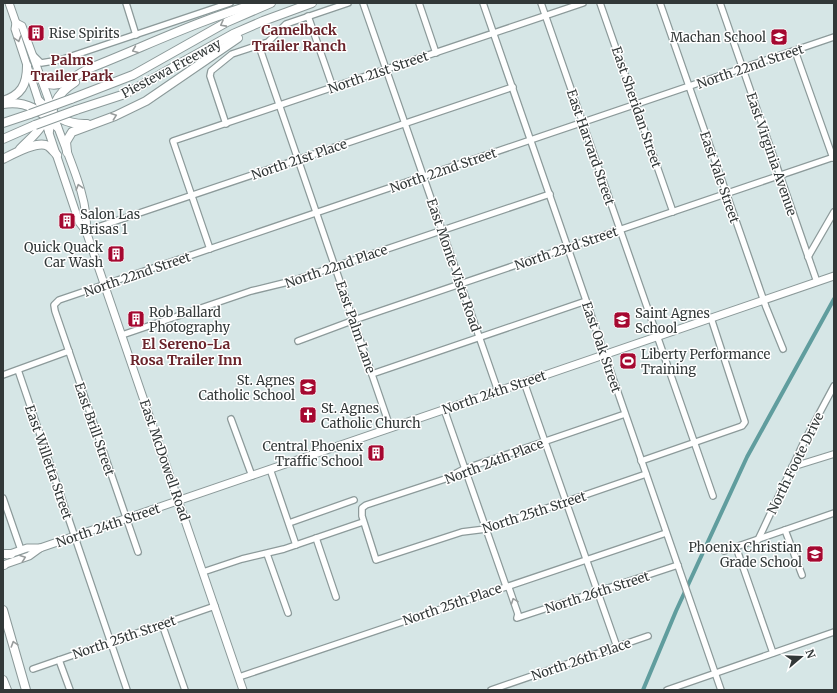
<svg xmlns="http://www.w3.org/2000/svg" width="837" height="693" viewBox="0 0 837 693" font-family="Merriweather,serif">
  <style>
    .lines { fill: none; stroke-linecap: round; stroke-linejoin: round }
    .canal { stroke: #609d9e; stroke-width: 4 }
    .minor-casing { stroke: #8c9a9a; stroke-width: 8 }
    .major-casing { stroke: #8c9a9a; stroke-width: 9 }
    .highway-casing { stroke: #8c9a9a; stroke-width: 10 }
    .minor { stroke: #fff; stroke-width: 5.5 }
    .major { stroke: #fff; stroke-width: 7 }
    .highway { stroke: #fff; stroke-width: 8 }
    .highway-bridge-casing { stroke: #8c9a9a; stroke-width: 10; stroke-linecap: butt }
    .highway-bridge { stroke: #fff; stroke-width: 8 }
    .oneway { stroke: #989c9c }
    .labels { text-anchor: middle; stroke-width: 3; stroke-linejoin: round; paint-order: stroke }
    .poi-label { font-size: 13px; fill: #323838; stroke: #fff; text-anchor: start }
    .street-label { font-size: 13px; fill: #323838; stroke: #fff }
    .neighbourhood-label { font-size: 14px; font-weight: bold; fill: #6a242b; stroke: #fff }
  </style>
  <rect width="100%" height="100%" fill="#d6e6e6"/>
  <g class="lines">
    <path class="canal" d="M643,690L676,611L747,457L834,299"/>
    <g class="minor-casing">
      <g id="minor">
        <path d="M126,3L136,35"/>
        <path d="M363,3L498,391"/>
        <path d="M419,3L436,53"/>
        <path d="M483,3L721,690"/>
        <path d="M541,3L713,496"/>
        <path d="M600,3L673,212"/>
        <path d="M660,3L766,307L783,349"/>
        <path d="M720,3L817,282"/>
        <path d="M308,16L333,88"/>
        <path d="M259,46L390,427"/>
        <path d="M795,51L833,158"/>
        <path d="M34,56L41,63L60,60L230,3"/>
        <path d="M226,124L210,76L211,71L232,54L268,42L286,24L348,3"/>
        <path d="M86,231L513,87"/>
        <path d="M210,249L173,141L583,3"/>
        <path d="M808,257L834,212"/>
        <path d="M122,335L251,291L292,281L550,194"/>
        <path d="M298,341L357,319L834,157"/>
        <path d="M18,370L127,690"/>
        <path d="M372,374L586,301"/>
        <path d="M3,375L69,351"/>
        <path d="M524,382L617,647"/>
        <path d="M444,409L506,586L509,588L518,614L517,618L678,565"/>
        <path d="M625,414L464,469L445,479L366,505L362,508V516L376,560L462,532L486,529L646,474"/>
        <path d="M231,419L252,476"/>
        <path d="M641,461L742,426L745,422L711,318"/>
        <path d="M792,467L834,454"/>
        <path d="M270,469L296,545"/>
        <path d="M3,498L21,550"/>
        <path d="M289,523L354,500"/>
        <path d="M785,530L802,575"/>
        <path d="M316,538L336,597"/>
        <path d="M758,540L804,442L834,386"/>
        <path d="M736,547L773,653"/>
        <path d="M724,551L834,513"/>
        <path d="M138,552L55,311L54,305L59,300L834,37"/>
        <path d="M267,554L288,613"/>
        <path d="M203,572L242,559L284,549L363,522"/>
        <path d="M162,624L185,690"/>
        <path d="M59,660L70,690"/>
        <path d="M33,669L215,606"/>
        <path d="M239,677L666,533"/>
        <path d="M491,690L648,636"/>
        <path d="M667,690L834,632"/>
      </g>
    </g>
    <g class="major-casing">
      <g id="major">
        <path d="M9,3L16,23L15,29L40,105"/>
        <path d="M16,23L22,26L51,106"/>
        <path d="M56,122C66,152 90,200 86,231"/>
        <path d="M47,127L79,222L86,231L243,690"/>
        <path d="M7,555L27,548H40"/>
        <path d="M3,565L29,556L40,548L834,276"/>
      </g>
    </g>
    <g class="highway-casing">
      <g id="highway">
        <path d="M41,77L48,84C65,88 76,74 90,68C146,46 201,19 259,3"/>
        <path d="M71,99L133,75L227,22L271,3"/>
        <path d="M3,101C21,95 27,85 27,66"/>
        <path d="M39,101C53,115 65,125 87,124"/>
        <path d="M3,104C27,100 41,111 57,127"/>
        <path d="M76,110L125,94L233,34L263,21L312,3"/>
        <path d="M3,123L30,114"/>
        <path d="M49,131C52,108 54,95 75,82"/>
        <path d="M3,139L35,125"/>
        <path d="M20,149C39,130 44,129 49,102"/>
        <path d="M67,152L66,142L72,132L115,116L146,101L238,38"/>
        <path d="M3,159C13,154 38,140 48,146C51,148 54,152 57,155"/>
        <path d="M3,554H11"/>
        <path d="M3,565H4"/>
        <path d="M3,610L26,690"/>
        <path d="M3,680L7,690"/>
      </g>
    </g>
    <use href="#minor" class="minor"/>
    <use href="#major" class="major"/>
    <use href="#highway" class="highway"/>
    <g class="highway-bridge-casing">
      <g id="highway-bridge">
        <path d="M30,114L71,99"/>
        <path d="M35,125L76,110"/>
      </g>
    </g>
    <use href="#highway-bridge" class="highway-bridge"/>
  </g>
  <defs><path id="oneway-chevron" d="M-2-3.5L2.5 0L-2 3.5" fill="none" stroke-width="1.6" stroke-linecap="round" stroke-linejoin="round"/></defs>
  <g class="oneway">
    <use href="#oneway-chevron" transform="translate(223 24) rotate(152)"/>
    <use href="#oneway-chevron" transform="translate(18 39) rotate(73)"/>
    <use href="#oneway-chevron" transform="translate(135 50) rotate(157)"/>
    <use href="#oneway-chevron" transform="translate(114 116) rotate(-20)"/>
    <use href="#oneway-chevron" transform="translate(79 187) rotate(-106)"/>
    <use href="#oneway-chevron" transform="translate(23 558) rotate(-20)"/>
    <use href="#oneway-chevron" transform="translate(514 601) rotate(-110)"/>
    <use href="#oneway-chevron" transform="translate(14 644) rotate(-107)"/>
  </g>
  <defs>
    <g id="building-square" transform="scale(0.9)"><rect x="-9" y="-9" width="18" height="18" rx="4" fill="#a50830" stroke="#fff"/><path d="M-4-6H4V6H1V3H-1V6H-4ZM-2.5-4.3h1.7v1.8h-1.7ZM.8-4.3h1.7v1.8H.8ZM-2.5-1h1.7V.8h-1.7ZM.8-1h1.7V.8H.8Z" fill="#fff"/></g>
    <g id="school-square" transform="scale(0.9)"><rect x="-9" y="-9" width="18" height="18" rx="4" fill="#a50830" stroke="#fff"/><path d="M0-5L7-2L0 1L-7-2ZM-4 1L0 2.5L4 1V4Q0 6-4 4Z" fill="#fff"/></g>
    <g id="stadium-square" transform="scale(0.9)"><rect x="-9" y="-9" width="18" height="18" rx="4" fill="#a50830" stroke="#fff"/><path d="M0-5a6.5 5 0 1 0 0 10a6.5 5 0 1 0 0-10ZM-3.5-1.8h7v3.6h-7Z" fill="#fff"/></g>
    <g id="church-square" transform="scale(0.9)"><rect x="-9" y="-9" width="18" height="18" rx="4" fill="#a50830" stroke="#fff"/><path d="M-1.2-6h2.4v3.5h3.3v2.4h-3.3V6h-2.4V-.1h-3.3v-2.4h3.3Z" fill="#fff"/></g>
  </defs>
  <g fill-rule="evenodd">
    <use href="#building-square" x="36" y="33"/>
    <use href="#school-square" x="779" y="37"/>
    <use href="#building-square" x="67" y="221"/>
    <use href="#building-square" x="116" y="254"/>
    <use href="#building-square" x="136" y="319"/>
    <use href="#school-square" x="622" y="320"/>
    <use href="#stadium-square" x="628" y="361"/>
    <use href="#school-square" x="308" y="387"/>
    <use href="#church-square" x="308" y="415"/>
    <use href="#building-square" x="376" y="453"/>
    <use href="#school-square" x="815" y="554"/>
  </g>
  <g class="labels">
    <g class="poi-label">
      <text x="49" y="38">Rise Spirits</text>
      <text x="766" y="42" text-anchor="end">Machan School</text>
      <text x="80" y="219">Salon Las<tspan x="80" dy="15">Brisas 1</tspan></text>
      <text x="103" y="252" text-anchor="end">Quick Quack<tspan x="103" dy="15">Car Wash</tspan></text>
      <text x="149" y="317">Rob Ballard<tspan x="149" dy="15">Photography</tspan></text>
      <text x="635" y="318">Saint Agnes<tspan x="635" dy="15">School</tspan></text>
      <text x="641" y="359">Liberty Performance<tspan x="641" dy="15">Training</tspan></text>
      <text x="295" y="385" text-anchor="end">St. Agnes<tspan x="295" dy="15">Catholic School</tspan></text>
      <text x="321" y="413">St. Agnes<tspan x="321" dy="15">Catholic Church</tspan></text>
      <text x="363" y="451" text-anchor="end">Central Phoenix<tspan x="363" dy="15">Traffic School</tspan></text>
      <text x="802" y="552" text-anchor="end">Phoenix Christian<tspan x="802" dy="15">Grade School</tspan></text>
    </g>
    <g class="street-label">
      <text transform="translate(750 66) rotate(-19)" y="5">North 22nd Street</text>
      <text transform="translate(171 68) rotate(-28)" y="5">Piestewa Freeway</text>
      <text transform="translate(378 72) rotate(-19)" y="5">North 21st Street</text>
      <text transform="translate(637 107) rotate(71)" y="5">East Sheridan Street</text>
      <text transform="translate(591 147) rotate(71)" y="5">East Harvard Street</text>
      <text transform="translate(772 154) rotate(71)" y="5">East Virginia Avenue</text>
      <text transform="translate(299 159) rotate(-19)" y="5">North 21st Place</text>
      <text transform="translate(443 170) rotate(-19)" y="5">North 22nd Street</text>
      <text transform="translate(720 177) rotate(71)" y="5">East Yale Street</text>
      <text transform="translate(566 248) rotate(-19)" y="5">North 23rd Street</text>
      <text transform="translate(454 265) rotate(71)" y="5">East Monte Vista Road</text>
      <text transform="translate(336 266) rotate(-19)" y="5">North 22nd Place</text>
      <text transform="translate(137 274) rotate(-19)" y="5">North 22nd Street</text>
      <text transform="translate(356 327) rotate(71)" y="5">East Palm Lane</text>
      <text transform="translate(602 347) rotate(71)" y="5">East Oak Street</text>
      <text transform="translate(494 392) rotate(-19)" y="5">North 24th Street</text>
      <text transform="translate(95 429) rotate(71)" y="5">East Brill Street</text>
      <text transform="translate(165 460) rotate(71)" y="5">East McDowell Road</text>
      <text transform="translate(494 461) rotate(-21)" y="5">North 24th Place</text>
      <text transform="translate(49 462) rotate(71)" y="5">East Willetta Street</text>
      <text transform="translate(795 463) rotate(-64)" y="5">North Foote Drive</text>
      <text transform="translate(534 512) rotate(-18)" y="5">North 25th Street</text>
      <text transform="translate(108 525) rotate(-19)" y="5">North 24th Street</text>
      <text transform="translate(597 592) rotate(-18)" y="5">North 26th Street</text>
      <text transform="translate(452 604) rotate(-19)" y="5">North 25th Place</text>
      <text transform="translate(124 637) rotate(-19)" y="5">North 25th Street</text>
      <text transform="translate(581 659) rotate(-19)" y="5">North 26th Place</text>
    </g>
    <g class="neighbourhood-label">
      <text x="299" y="35">Camelback<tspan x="299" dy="16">Trailer Ranch</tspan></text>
      <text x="72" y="65">Palms<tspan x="72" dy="16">Trailer Park</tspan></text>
      <text x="186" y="349">El Sereno-La<tspan x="186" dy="16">Rosa Trailer Inn</tspan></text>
    </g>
  </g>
  <rect width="837" height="693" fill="none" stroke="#323838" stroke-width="8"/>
  <g transform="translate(801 657) rotate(71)" stroke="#ffffff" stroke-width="3" paint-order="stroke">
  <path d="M0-3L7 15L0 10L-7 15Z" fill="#323838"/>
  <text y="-6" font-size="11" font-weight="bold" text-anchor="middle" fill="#323838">N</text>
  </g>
</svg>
